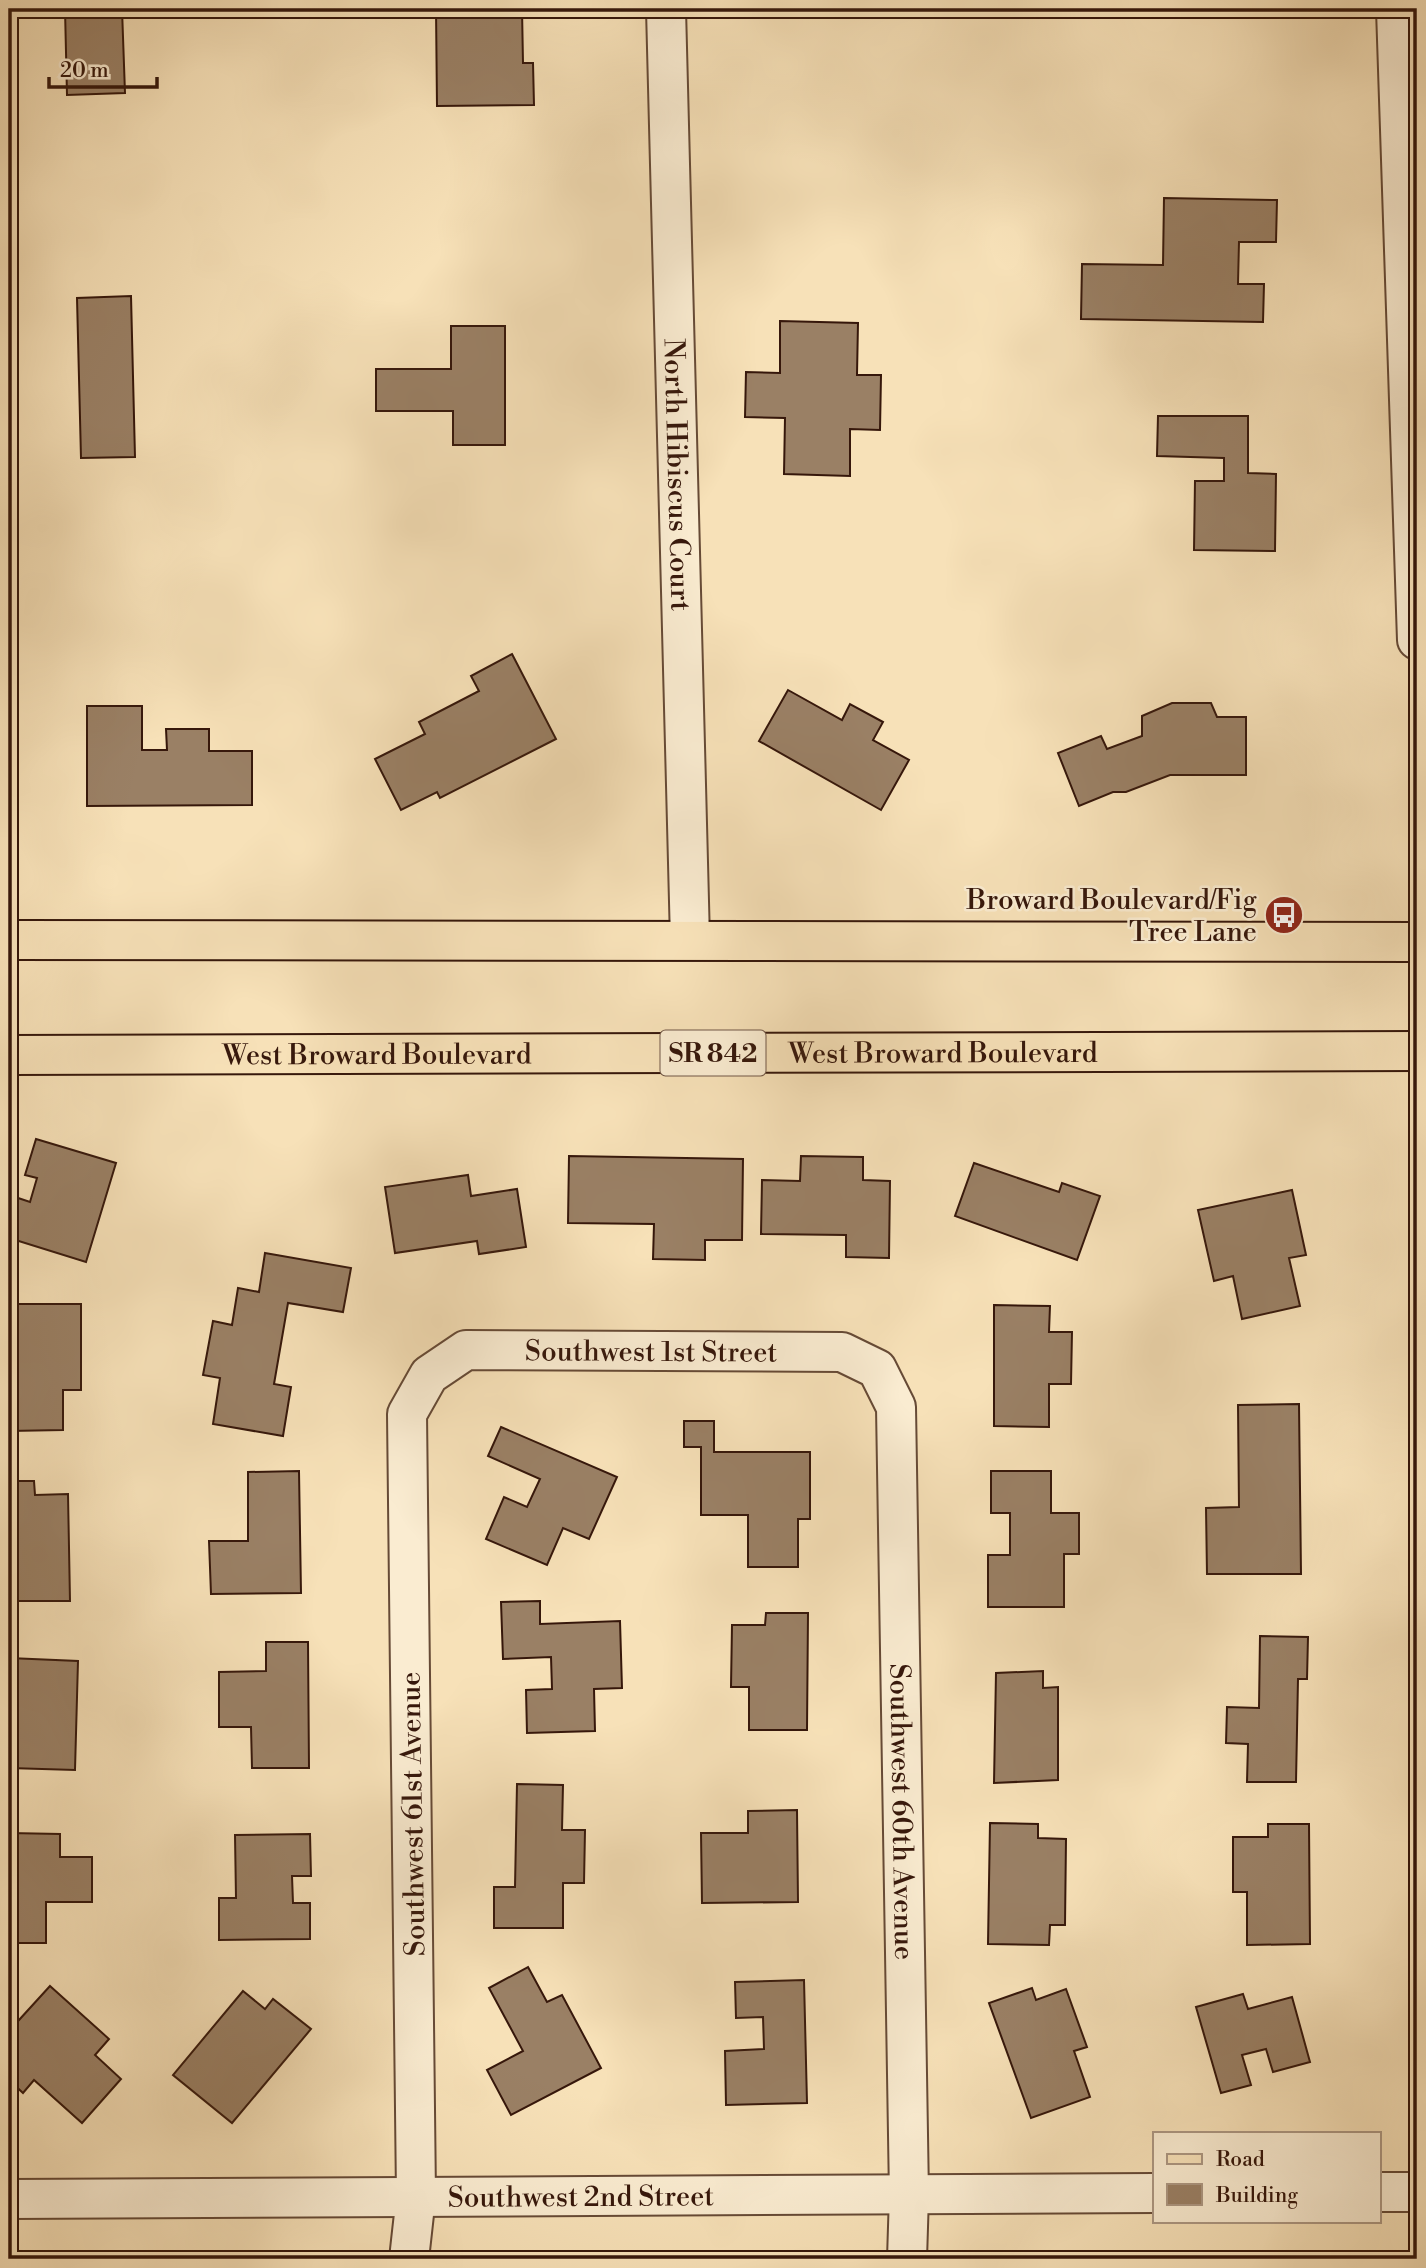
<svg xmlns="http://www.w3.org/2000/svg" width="1426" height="2268" viewBox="0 0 1426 2268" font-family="'Libre Bodoni',serif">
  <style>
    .building { fill: #9a8065; stroke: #36170b; stroke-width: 2 }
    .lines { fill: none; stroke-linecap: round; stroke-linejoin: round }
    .street-casing { stroke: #664a36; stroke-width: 42 }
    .primary-casing { stroke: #36170b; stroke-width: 42 }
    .street { stroke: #faecd1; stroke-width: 38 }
    .primary { stroke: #f7e1b8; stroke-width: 38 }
    .labels { text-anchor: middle; stroke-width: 5; stroke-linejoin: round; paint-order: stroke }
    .shield { fill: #faecd1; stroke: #715746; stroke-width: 2 }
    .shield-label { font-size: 26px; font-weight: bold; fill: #36170b }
    .street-label { font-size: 28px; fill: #36170b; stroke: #faecd1 }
    .poi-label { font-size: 28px; fill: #36170b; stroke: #faecd1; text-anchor: end }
  </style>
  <rect width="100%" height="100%" fill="#f7e1b8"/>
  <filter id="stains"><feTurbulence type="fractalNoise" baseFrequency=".00286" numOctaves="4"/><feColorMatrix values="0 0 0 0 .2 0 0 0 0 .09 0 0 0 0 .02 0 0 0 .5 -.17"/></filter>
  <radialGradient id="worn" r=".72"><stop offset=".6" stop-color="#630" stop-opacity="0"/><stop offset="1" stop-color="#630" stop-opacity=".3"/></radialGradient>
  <g class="building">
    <path d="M65,9H122L125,93L67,95Z"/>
    <path d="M436,9H522L523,63H533L534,105L437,106Z"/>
    <path d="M1191,9H1252V17L1190,15Z"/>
    <path d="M1164,198L1277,200L1276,242H1239L1238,284H1264L1263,322L1081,319L1082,264L1163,265Z"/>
    <path d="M131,296L135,457L81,458L77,298Z"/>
    <path d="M780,321L858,323L857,375H881L880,430L850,429V476L784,474L785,418L745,417L746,372L780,373Z"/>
    <path d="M451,326H505V445H453V411H376V369H451Z"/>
    <path d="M1158,416H1248V473L1276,474L1275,551L1194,550L1195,481H1224V458L1157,456Z"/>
    <path d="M512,654L556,739L440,798L437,792L401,810L375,759L425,734L419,722L479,691L471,676Z"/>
    <path d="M788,690L842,720L850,704L883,722L873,740L909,760L881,810L759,741Z"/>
    <path d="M1172,703H1211L1217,717H1246V775H1170L1126,792H1113L1079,806L1058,753L1101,736L1107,749L1142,736V716Z"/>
    <path d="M87,706H142V750H167L166,729H209V751H252V805L87,806Z"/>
    <path d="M36,1139L116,1163L86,1262L9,1238V1195L30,1202L37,1178L25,1175Z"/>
    <path d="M569,1156L743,1159L742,1240H705V1260L653,1259L654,1224L568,1223Z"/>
    <path d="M801,1156L863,1157V1180L890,1181L889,1258L846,1257V1235L761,1234L762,1180L800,1181Z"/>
    <path d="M974,1163L1059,1192L1062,1183L1100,1196L1077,1260L955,1216Z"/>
    <path d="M468,1175L471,1196L517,1189L526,1247L479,1254L477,1241L395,1253L385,1187Z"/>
    <path d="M1292,1190L1306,1255L1289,1258L1300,1306L1242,1319L1233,1276L1214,1281L1198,1210Z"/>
    <path d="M265,1253L351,1268L343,1312L288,1303L274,1384L291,1387L283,1436L213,1424L220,1378L203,1375L213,1321L232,1325L238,1288L259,1292Z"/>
    <path d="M9,1304H81V1390H63V1430L9,1431V1389H11Z"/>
    <path d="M994,1305L1050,1306L1049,1332H1072L1071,1384H1049V1427L994,1426Z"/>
    <path d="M1299,1404L1301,1574H1207L1206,1508L1239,1507L1238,1405Z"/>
    <path d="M684,1421H714V1452H810V1519H798V1567H748V1515H701V1447H684Z"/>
    <path d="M501,1427L617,1477L589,1539L563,1528L547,1565L486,1539L504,1497L527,1507L540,1479L488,1456Z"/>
    <path d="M299,1471L301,1593L211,1594L209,1541H248V1472Z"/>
    <path d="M991,1471H1051V1513H1079V1554H1064V1607H988V1555H1010V1513H991Z"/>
    <path d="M9,1481H34L35,1495L68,1494L70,1601H9Z"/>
    <path d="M540,1601V1624L620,1621L622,1688L594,1689L595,1731L527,1733L526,1690L552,1689L551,1657L503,1659L501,1602Z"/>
    <path d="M766,1613H808L807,1730H749V1687H731L732,1625H765Z"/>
    <path d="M1260,1636L1308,1637L1307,1679H1298L1296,1782H1247L1248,1744L1226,1743L1227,1707L1259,1708Z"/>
    <path d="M266,1642H308L309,1768H252L251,1727H219V1672L266,1671Z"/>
    <path d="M9,1658L78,1661L75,1770L9,1768Z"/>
    <path d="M1043,1671V1688L1058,1687V1780L994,1783L996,1673Z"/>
    <path d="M517,1784L563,1785L562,1830H585L584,1883H563V1928H494V1887H515Z"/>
    <path d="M797,1810L798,1902L702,1903L701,1833H748V1811Z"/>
    <path d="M990,1823L1038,1824V1838L1066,1839L1065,1925H1050L1049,1945L988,1944Z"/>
    <path d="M1268,1824H1309L1310,1944L1247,1945V1892H1233V1837H1268Z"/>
    <path d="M9,1833L60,1834V1857H92V1902H46V1943H9Z"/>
    <path d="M310,1834L311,1876H292L293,1903H310V1939L219,1940V1898H236L235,1835Z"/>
    <path d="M528,1967L547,2002L562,1995L601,2068L511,2115L487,2070L523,2051L489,1988Z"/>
    <path d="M804,1980L807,2103L726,2105L725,2051L764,2049L763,2017L736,2018L735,1982Z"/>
    <path d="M50,1986L109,2039L95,2055L121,2079L82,2123L34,2080L23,2093L9,2080V2031Z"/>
    <path d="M1032,1988L1036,2000L1066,1989L1087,2047L1074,2051L1090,2097L1031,2118L989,2003Z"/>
    <path d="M243,1991L265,2009L273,1999L311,2029L232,2123L173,2075Z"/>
    <path d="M1243,1994L1248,2009L1292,1997L1310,2062L1273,2072L1266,2049L1242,2055L1251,2085L1221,2093L1196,2007Z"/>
  </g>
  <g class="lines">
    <g class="street-casing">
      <g id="street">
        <path id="s1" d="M666,9L690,940"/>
        <path d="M1396,9L1417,640"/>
        <path d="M1379,2192H1417"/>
        <path id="s2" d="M9,2199L1155,2193"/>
        <path id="s3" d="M409,2259L416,2196L407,1414L429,1375L466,1350L842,1352L877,1369L896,1407L909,2195L907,2259"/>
      </g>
    </g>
    <g class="primary-casing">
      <g id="primary">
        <path d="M9,940L1417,942"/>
        <path id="s4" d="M9,1055L1417,1051"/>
      </g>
    </g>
    <use href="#street" class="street"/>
    <use href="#primary" class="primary"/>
  </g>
  <defs>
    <g id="bus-disc" transform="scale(2.0125)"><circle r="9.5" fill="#8f2418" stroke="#faecd1"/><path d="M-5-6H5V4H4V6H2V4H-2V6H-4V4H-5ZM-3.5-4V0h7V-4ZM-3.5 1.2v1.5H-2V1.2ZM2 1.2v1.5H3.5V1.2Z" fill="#fff"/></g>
  </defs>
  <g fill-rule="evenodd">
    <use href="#bus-disc" x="1284" y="915"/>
  </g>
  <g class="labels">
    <rect class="shield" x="660.5" y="1030.5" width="105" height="45" rx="5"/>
    <g class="shield-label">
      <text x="713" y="1062">SR 842</text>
    </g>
    <g class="street-label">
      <text dy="10" stroke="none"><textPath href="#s1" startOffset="466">North Hibiscus Court</textPath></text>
      <text dy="10" stroke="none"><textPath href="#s4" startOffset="934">West Broward Boulevard</textPath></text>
      <text dy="10" stroke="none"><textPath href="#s4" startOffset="368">West Broward Boulevard</textPath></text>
      <text dy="10" stroke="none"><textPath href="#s3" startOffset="1120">Southwest 1st Street</textPath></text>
      <text dy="10" stroke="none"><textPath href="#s3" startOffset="1797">Southwest 60th Avenue</textPath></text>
      <text transform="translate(412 1814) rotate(-91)" y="10">Southwest 61st Avenue</text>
      <text dy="10" stroke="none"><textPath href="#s2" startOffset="572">Southwest 2nd Street</textPath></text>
    </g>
    <g class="poi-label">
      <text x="1257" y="909">Broward Boulevard/Fig<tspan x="1257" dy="32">Tree Lane</tspan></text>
    </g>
  </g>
  <rect width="1426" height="2268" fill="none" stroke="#f7e1b8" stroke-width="35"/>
  <rect x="10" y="10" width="1405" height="2247" fill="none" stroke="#36170b" stroke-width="3.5"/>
  <rect x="18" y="18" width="1391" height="2233" fill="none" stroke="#36170b" stroke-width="2"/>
  <rect x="1153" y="2132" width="228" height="91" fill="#faecd1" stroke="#ac9782" stroke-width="2"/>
  <rect x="1167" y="2154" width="35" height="10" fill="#f7e1b8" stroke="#ac9782" stroke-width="2"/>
  <text x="1216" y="2166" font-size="21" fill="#36170b">Road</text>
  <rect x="1167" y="2184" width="35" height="21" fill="#9a8065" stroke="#ac9782" stroke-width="2"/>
  <text x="1216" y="2202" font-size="21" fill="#36170b">Building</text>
  <path d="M49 77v10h108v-10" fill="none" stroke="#36170b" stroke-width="3.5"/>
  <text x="60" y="77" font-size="21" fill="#36170b" stroke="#faecd1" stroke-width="5" paint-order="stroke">20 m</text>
  <rect width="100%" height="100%" filter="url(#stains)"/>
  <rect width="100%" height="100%" fill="url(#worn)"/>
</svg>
